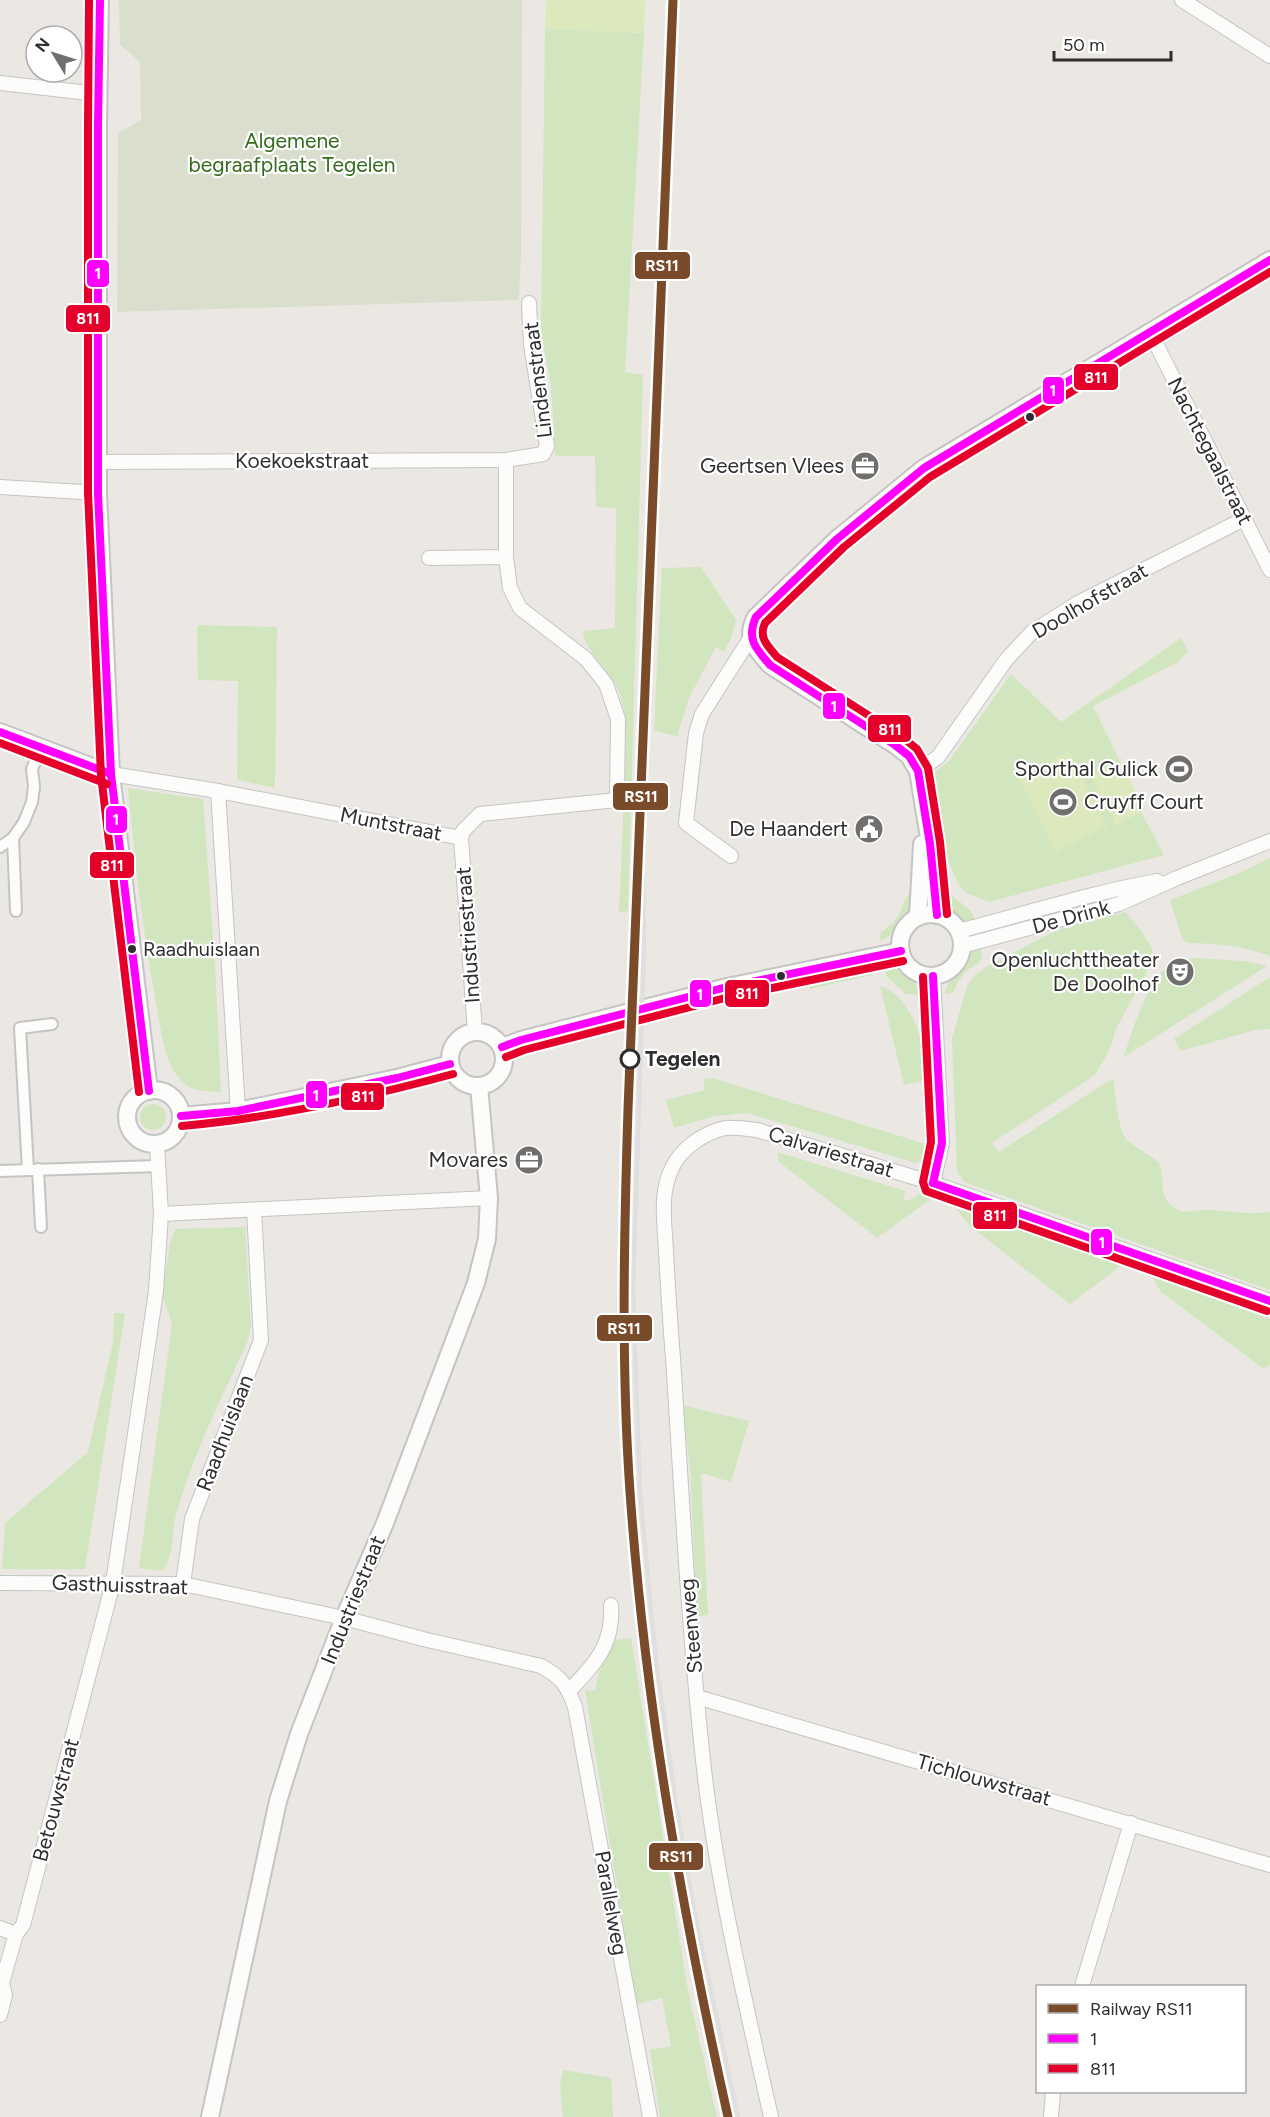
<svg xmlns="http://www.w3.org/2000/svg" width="1270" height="2117" viewBox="0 0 1270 2117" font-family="Figtree,sans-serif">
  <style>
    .green { fill: #d1e5bf }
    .cemetery { fill: #d9dfcc }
    .pitch { fill: #dbe9bc }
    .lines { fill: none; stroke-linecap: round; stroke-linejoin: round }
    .pedestrian-casing { stroke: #c5c4c4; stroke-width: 14 }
    .minor-casing { stroke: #c5c4c4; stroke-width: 16 }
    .tertiary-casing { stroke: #c5c4c4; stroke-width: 20 }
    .pedestrian { stroke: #fcfcfb; stroke-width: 10 }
    .minor { stroke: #fcfcfb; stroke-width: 14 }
    .tertiary { stroke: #fcfcfb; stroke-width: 16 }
    .rail { stroke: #dfdfe0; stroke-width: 4.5 }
    .bus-1-casing { stroke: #fff; stroke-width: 12 }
    .bus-2-casing { stroke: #fff; stroke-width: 12 }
    .bus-1 { stroke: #f0f; stroke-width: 8 }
    .bus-2 { stroke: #e4002b; stroke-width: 8 }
    .rail-1-casing { stroke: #fff; stroke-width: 14 }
    .rail-1 { stroke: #7a4b2a; stroke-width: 9 }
    .bus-dot { fill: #2e2e2e; stroke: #fff; stroke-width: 2 }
    .stop-dot { fill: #fff; stroke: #2e2e2e; stroke-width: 3 }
    .labels { text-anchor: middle; stroke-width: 4.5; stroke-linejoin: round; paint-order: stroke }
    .bus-label { font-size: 20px; fill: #2e2e2e; stroke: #fff; text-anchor: start }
    .park-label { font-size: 21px; fill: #336b1d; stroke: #fff }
    .street-label { font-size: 21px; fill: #2e2e2e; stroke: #fff }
    .poi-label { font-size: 21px; fill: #2e2e2e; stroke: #fff; text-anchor: end }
    .stop-label { font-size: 21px; font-weight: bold; fill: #2e2e2e; stroke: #fff; text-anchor: start }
    .line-badge { stroke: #fff; stroke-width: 2 }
    .badge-label { font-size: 16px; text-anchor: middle; font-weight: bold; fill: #fff }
  </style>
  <rect width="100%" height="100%" fill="#ebe8e4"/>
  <g class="green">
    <path d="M545,29L644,33L625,372L643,375L628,911L619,912C621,870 623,828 624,786C625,756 629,724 620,694C614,674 582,648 583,631L615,628L616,508L596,507L595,456H555L551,384L541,333Z"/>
    <path d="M701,567L736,620L731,638L724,652L716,647L688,700L677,736L654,731L662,568Z"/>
    <path d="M197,625L277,627L275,788L237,780L238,681L198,680Z"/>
    <path d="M1181,638L1188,651L1178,662L1093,706L1120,761L1092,777L1116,825L1141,812L1164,855L989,902L966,893L958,884L942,846L934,776L936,771L949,761L1011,674L1061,722Z"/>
    <path d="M128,788L203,799L215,964L221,1092C204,1091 190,1092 179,1078C164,1060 161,1030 157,1008C143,935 135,862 128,788Z"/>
    <path d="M1270,858V956C1244,946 1215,943 1186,943L1182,938L1170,900L1239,873Z"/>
    <path d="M949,893L971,911L975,921C955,923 944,912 940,894Z"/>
    <path d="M908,896H914L911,911L894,933L879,942L881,932C888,928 895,922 899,914C903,908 903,901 908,896Z"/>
    <path d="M1125,912L1139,928L1152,948L1153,956L1145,976L1116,1029L1110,1049L1095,1075L992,1143L999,1152L1113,1078C1116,1095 1117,1130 1128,1141C1138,1149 1149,1154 1159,1163C1165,1175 1159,1192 1169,1203C1172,1206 1176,1210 1181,1211C1190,1213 1200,1209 1209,1210C1229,1211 1249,1215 1270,1212V1290L964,1182L957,1171L952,1038L967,986L973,977L986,967L1057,930Z"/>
    <path d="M981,946C986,967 972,962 962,976C958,981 956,988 952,993L945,994C948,978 966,953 981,946Z"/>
    <path d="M1194,958L1245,961L1267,966L1124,1057C1132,1031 1146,984 1167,967C1175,961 1185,960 1194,958Z"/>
    <path d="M885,967C903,968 915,978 920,995L906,994L886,976Z"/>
    <path d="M871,970L872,975L810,989L809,986L833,975Z"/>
    <path d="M1270,977V1029L1255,1030L1181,1051L1174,1039Z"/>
    <path d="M880,986C901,991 917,1022 922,1042C925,1054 925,1068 926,1080L904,1085Z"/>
    <path d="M712,1078L929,1145C928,1154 923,1159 916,1163L747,1113L715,1116L674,1128L666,1100L705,1090L703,1079Z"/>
    <circle cx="153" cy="1117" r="13"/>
    <path d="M777,1152L906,1191L903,1199L908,1201L919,1194L932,1198L877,1238L779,1162Z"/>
    <path d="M958,1207L1122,1265L1070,1304L970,1226L957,1210Z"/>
    <path d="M245,1227L251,1325L247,1343C221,1398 193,1455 176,1514C171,1532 175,1556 162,1571L139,1568L172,1323L162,1295L170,1243L175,1229Z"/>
    <path d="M1152,1277L1270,1319V1364L1264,1369L1161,1292Z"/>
    <path d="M114,1313H125L85,1569H2L5,1523L88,1452L113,1342Z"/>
    <path d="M682,1405L749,1421L731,1482L701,1473L708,1615L697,1616L690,1467Z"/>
    <path d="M631,1638L688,1991L717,2117H660L650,2050L671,2046L662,1998L636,2004L585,1690L595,1691L599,1672L615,1640Z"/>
    <path d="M563,2070L611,2078L613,2117H563L560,2085Z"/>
  </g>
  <path class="cemetery" d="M119,0H522L521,252L519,300L117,312L118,133L141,120L140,62L120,45Z"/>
  <g class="pitch">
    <path d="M546,0H645L644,33L545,29Z"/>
    <path d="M1069,751L1107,827L1056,852L1018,777Z"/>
    <path d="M1120,761L1145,810L1116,825L1091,777Z"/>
  </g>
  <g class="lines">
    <g class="pedestrian-casing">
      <g id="pedestrian">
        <path d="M0,847L13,838"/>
        <path d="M16,911L13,838L24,822L32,802L34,787L32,769L41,747"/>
        <path d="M38,1169L41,1227"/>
        <path d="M28,1170L20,1028L52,1024"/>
        <path d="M0,1171L158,1166"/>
      </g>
    </g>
    <g class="minor-casing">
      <g id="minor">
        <path d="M1182,0L1270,56"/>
        <path d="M0,83L98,94"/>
        <path d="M1150,332L1270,570"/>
        <path d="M98,462L506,460L543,454L547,446L531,345L529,303"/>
        <path d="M0,487L98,493"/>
        <path d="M429,558L506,557"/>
        <path d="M918,771L938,757L1006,660L1032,632L1078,603L1244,519"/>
        <path d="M111,774L218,791L461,838L463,831L480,814L617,800L618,719L606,684L586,659L520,608L510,588L506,557V460"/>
        <path d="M218,791L238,1111"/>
        <path d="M461,838L475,1032"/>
        <path d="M731,856L686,823L696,733L702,714L751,637"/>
        <path d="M958,931C1025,914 1090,893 1157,881"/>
        <path d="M962,946L1119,904L1177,878L1270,841"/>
        <path d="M933,1183L942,1143L933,976"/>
        <path d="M161,1214L489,1198"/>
        <path d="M0,1583L183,1584L344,1618L423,1639L541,1666C561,1677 567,1685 575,1707L650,2117"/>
        <path d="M183,1584L192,1519L261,1340L254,1210"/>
        <path d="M569,1691C595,1664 614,1644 611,1605"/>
        <path d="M697,1697L1270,1865"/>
        <path d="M0,1928L16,1934"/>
        <path d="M1082,1986L1131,1823"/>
        <path d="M0,2015L5,1995L2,1983L16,1934L23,1925L113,1583L156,1291L161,1214L157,1144"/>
        <path d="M771,2117C746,2005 719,1892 705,1778C689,1638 682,1498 673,1358C670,1323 668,1288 666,1252C665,1225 659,1194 672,1168C681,1148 704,1133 725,1128C735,1127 747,1129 757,1130L933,1183L1270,1301"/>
        <path d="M1051,2117L1053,2092"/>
      </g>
    </g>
    <g class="tertiary-casing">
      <g id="tertiary">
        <path d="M100,0L98,126V493L111,774L149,1091"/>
        <path d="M0,732L111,774"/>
        <circle cx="931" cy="945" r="31"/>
        <path d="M937,915L930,844L918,771L909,756L895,745L770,665C756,649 744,638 756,617L837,539L924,468L1270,260"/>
        <path d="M918,917L922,844"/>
        <circle cx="477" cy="1059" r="27"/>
        <path d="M502,1047L521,1040L727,987L901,951"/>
        <circle cx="154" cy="1117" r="27"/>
        <path d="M181,1116L238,1111L397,1078L450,1064"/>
        <path d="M210,2117L278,1801L299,1734L344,1618L385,1523L476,1283L487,1239L489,1198L479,1086"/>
      </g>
    </g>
    <use href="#pedestrian" class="pedestrian"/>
    <use href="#minor" class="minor"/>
    <use href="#tertiary" class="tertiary"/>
    <path class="rail" d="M641,776L644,949L633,1290L640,1492L656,1661L675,1799L696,1921L738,2117"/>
    <g class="bus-1-casing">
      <g id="bus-1">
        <path d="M100,0L98,126V493L111,774L149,1091"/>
        <path d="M0,732L111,774"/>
        <path d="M937,915L930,844L918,771L909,756L895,745L770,665C756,649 746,639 756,617L837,539L924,468L1270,260"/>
        <path d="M933,976L942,1143L933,1183"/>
        <path d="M502,1047L521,1040L727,987L901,951"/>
        <path d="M181,1116L238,1111L397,1078L450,1064"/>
        <path d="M933,1183L1270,1301"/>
      </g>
    </g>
    <g class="bus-2-casing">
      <g id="bus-2">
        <path d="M89,0L88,126V493L101,775L139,1092"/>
        <path d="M0,743L107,784"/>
        <path d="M947,914L940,842L928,768L917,749L901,736L777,657C768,646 758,638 765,623L844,547L930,477L1270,272"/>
        <path d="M923,977L931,1142L923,1182L926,1191L1267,1311"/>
        <path d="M506,1057L524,1050L729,997L903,961"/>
        <path d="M182,1126C273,1118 364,1098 453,1074"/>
      </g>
    </g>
    <use href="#bus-1" class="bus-1"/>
    <use href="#bus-2" class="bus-2"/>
    <g class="rail-1-casing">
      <path id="rail-1" d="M673,0L628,1109C624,1237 621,1364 630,1492C645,1703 682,1911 728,2117"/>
    </g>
    <use href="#rail-1" class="rail-1"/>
  </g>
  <defs>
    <g id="office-disc" transform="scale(1.5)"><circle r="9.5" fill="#706f6e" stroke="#fff"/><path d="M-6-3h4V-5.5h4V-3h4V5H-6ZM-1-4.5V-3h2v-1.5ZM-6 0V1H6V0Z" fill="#fff"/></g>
    <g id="stadium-disc" transform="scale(1.5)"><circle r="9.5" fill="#706f6e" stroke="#fff"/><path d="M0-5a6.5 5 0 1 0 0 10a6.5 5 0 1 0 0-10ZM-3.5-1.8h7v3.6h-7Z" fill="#fff"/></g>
    <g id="civic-disc" transform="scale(1.5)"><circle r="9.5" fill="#706f6e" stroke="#fff"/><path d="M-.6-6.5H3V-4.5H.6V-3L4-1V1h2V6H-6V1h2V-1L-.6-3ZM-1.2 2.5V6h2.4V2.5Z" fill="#fff"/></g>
    <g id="theatre-disc" transform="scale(1.5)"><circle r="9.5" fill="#706f6e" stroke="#fff"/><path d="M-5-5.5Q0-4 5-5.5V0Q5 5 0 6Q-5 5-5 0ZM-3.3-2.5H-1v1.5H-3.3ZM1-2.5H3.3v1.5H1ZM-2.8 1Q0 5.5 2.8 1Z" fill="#fff"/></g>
  </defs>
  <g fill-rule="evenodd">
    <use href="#office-disc" x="865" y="466"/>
    <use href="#stadium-disc" x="1179" y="769"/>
    <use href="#stadium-disc" x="1063" y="802"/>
    <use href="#civic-disc" x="869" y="829"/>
    <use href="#theatre-disc" x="1180" y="972"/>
    <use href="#office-disc" x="529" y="1160"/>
  </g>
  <g class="bus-dot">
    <circle cx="1030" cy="417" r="5"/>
    <circle cx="132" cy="949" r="5"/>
    <circle cx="781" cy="976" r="5"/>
  </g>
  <circle class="stop-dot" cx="630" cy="1059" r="9"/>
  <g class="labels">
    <g class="bus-label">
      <text x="143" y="956">Raadhuislaan</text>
    </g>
    <g class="park-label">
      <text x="292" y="148">Algemene<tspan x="292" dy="24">begraafplaats Tegelen</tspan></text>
    </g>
    <g class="street-label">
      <text transform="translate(538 380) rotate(-97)" y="7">Lindenstraat</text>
      <text transform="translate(1210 451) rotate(63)" y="7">Nachtegaalstraat</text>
      <text x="302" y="468">Koekoekstraat</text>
      <text transform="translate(1090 601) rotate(-30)" y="7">Doolhofstraat</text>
      <text transform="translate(391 824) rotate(11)" y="7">Muntstraat</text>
      <text transform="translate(1071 917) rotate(-15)" y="7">De Drink</text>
      <text transform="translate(468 935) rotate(-94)" y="7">Industriestraat</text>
      <text transform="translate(831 1152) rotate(17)" y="7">Calvariestraat</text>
      <text transform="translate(225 1433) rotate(-69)" y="7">Raadhuislaan</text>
      <text transform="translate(120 1585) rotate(2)" y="7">Gasthuisstraat</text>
      <text transform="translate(353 1600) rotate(-68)" y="7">Industriestraat</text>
      <text transform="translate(691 1626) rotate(-95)" y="7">Steenweg</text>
      <text transform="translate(984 1780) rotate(16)" y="7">Tichlouwstraat</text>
      <text transform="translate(56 1800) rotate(-75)" y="7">Betouwstraat</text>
      <text transform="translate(611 1903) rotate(80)" y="7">Parallelweg</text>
    </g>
    <g class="poi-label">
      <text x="844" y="473">Geertsen Vlees</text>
      <text x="1158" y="776">Sporthal Gulick</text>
      <text x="1084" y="809" text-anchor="start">Cruyff Court</text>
      <text x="848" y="836">De Haandert</text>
      <text x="1159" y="967">Openluchttheater<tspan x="1159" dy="24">De Doolhof</tspan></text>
      <text x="508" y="1167">Movares</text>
    </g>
    <g class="stop-label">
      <text x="645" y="1066">Tegelen</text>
    </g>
  </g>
  <g class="line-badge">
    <rect x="634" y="251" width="57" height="29" rx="6" fill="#7a4b2a"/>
    <rect x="86" y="259" width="24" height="29" rx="6" fill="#f0f"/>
    <rect x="65" y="304" width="46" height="29" rx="6" fill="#e4002b"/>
    <rect x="1073" y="363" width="46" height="28" rx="6" fill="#e4002b"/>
    <rect x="1042" y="376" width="23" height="29" rx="6" fill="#f0f"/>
    <rect x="822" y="692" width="24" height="28" rx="6" fill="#f0f"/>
    <rect x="867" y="714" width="45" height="29" rx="6" fill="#e4002b"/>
    <rect x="612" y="782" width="57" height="29" rx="6" fill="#7a4b2a"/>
    <rect x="105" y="805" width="23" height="29" rx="6" fill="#f0f"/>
    <rect x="89" y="851" width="46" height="28" rx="6" fill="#e4002b"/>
    <rect x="724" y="979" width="46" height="29" rx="6" fill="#e4002b"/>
    <rect x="689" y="979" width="23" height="29" rx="6" fill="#f0f"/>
    <rect x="305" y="1080" width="23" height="29" rx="6" fill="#f0f"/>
    <rect x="340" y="1082" width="45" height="29" rx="6" fill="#e4002b"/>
    <rect x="972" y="1201" width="46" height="29" rx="6" fill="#e4002b"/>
    <rect x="1090" y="1228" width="23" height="28" rx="6" fill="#f0f"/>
    <rect x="596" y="1314" width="57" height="28" rx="6" fill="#7a4b2a"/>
    <rect x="648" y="1842" width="56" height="29" rx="6" fill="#7a4b2a"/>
  </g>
  <g class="badge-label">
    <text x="662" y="271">RS11</text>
    <text x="98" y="279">1</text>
    <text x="88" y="324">811</text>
    <text x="1096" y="383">811</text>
    <text x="1053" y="396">1</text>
    <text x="834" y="712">1</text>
    <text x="890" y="735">811</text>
    <text x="641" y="802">RS11</text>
    <text x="116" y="825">1</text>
    <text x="112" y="871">811</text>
    <text x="747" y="999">811</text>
    <text x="700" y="1000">1</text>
    <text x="316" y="1101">1</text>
    <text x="363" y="1102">811</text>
    <text x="995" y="1221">811</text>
    <text x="1102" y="1248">1</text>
    <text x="624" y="1334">RS11</text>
    <text x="676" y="1862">RS11</text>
  </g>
  <rect x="1036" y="1985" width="210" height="108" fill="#ffffff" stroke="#ababab" stroke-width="1.5"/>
  <rect x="1048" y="2004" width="30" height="9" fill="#7a4b2a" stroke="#ababab" stroke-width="1.5"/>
  <text x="1090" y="2015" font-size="18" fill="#2e2e2e">Railway RS11</text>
  <rect x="1048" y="2034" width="30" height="9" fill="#ff00ff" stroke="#ababab" stroke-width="1.5"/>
  <text x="1090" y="2045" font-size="18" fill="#2e2e2e">1</text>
  <rect x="1048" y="2064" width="30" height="9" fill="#e4002b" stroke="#ababab" stroke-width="1.5"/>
  <text x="1090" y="2075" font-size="18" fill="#2e2e2e">811</text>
  <g transform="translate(54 54) rotate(308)"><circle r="28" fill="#ffffff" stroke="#ababab" stroke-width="1.5"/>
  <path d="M0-4.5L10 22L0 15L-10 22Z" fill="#706f6e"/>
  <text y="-9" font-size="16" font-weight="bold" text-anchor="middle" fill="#2e2e2e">N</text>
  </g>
  <path d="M1054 51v9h117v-9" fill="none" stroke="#2e2e2e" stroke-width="3"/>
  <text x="1063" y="51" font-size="18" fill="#2e2e2e" stroke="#ffffff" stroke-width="4.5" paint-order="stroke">50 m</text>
</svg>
